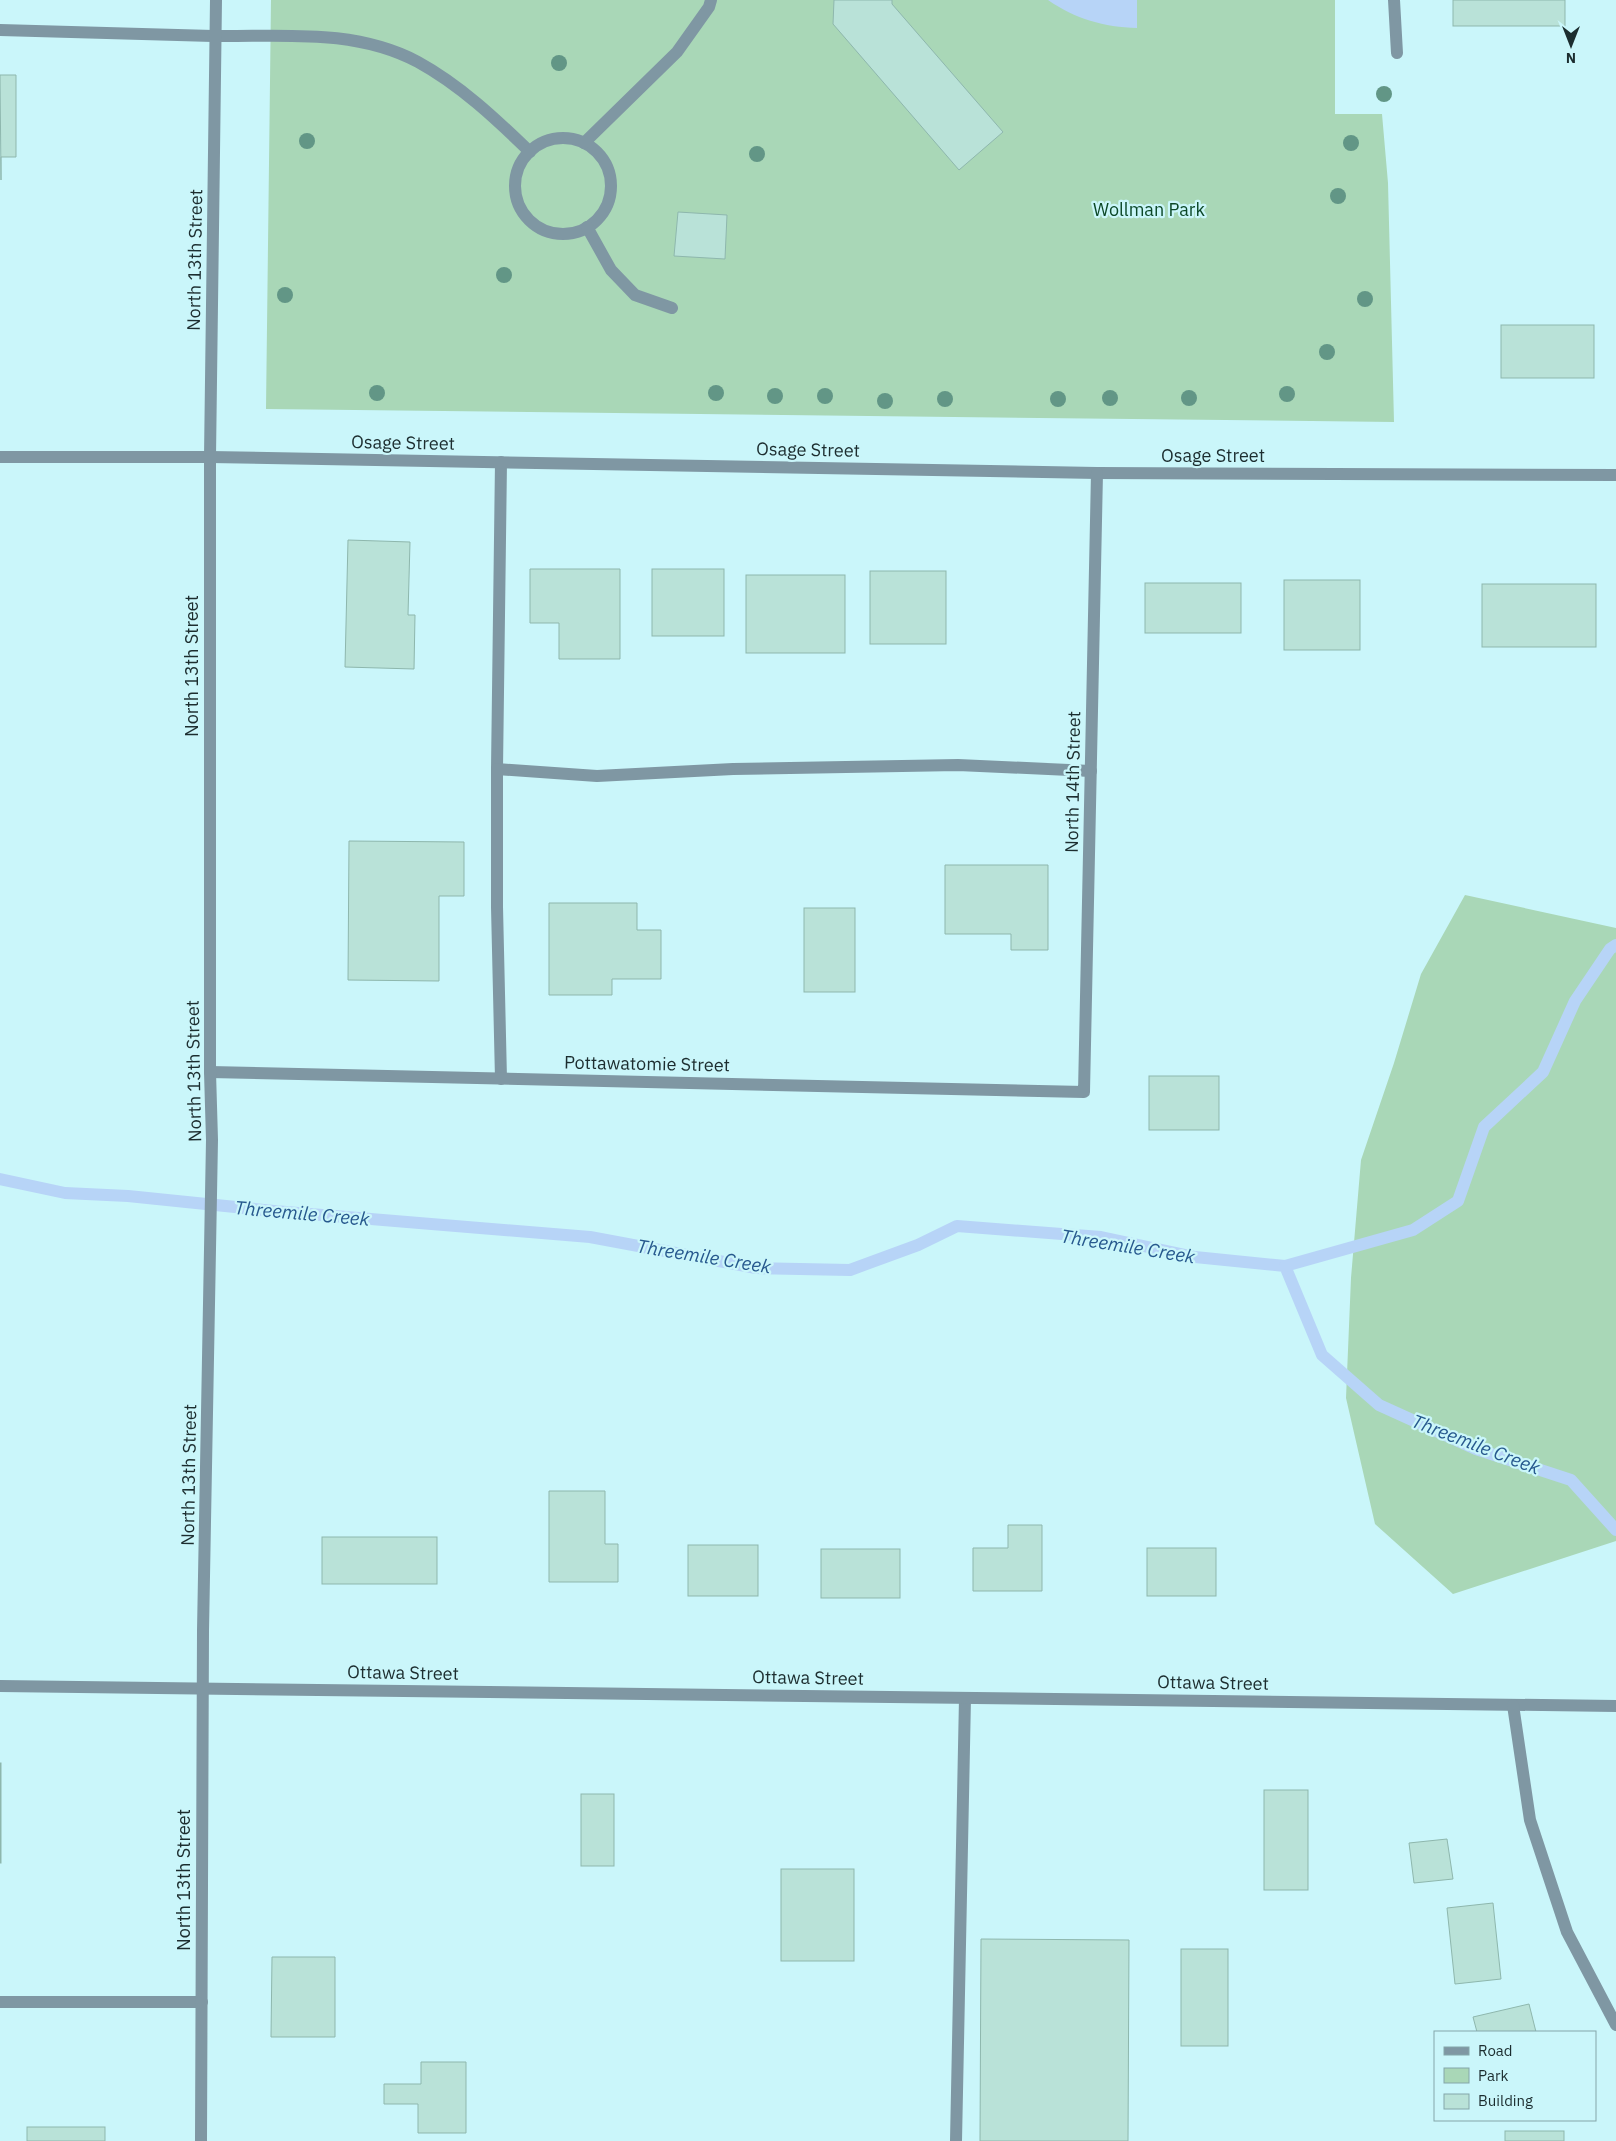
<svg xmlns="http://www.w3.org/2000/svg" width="1616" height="2141" viewBox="0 0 1616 2141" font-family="'IBM Plex Sans',sans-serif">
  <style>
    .green { fill: #a9d7b7 }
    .water { fill: #b7d4f7 }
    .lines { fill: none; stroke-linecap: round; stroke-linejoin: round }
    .stream { stroke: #b7d4f7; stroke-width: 12 }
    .building { fill: #b9e2d8; stroke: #8eb7ad }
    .service { stroke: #7f97a3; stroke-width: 12 }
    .minor { stroke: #7f97a3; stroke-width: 12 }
    .tree { fill: #629686 }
    .labels { text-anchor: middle; stroke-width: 4.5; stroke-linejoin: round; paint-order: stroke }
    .park-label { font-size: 18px; fill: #0c4827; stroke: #caf6fa }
    .street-label { font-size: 18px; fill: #1c2d2f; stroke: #caf6fa }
    .water-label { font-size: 19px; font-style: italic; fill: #27598e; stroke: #caf6fa }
  </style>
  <rect width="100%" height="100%" fill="#caf6fa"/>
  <g class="green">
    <path d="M271,0H1335V114H1382L1388,183L1394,422L266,409Z"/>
    <path d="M1465,895L1616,928V1541L1453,1594L1375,1524L1346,1398L1351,1278L1361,1160L1394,1063L1421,974Z"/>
  </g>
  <path class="water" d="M1048,0H1137V28C1104,27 1075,19 1048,0Z"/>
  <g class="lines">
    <g class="stream">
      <path d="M0,1179L65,1193L128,1196L274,1211L590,1237L756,1268L850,1270L918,1245L957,1226L1101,1237L1195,1257L1285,1266L1322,1355L1379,1405L1476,1449L1571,1480L1616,1530"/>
      <path d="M1285,1266L1413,1230L1458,1201L1484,1127L1543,1072L1575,1001L1610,949L1616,945"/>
    </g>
  </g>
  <g class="building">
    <path d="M834,0H892V4L1003,132L959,170L833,24Z"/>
    <rect x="1453" y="0" width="112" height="26"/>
    <path d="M0,75H16V157H1V180Z"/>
    <path d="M678,212L727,215L725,259L674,256Z"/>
    <rect x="1501" y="325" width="93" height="53"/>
    <path d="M348,540L410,542L408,615H415L414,669L345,667Z"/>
    <path d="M530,569H620V659H559V623H530Z"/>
    <rect x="652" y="569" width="72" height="67"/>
    <rect x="870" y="571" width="76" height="73"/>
    <rect x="746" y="575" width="99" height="78"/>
    <rect x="1284" y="580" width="76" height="70"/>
    <rect x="1145" y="583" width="96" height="50"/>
    <rect x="1482" y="584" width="114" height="63"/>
    <path d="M349,841L464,842V896H439V981L348,980Z"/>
    <path d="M945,865H1048V950H1011V934H945Z"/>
    <path d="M549,903H637V930H661V979H612V995H549Z"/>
    <rect x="804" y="908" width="51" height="84"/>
    <rect x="1149" y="1076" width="70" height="54"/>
    <path d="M549,1491H605V1544H618V1582H549Z"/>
    <path d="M1008,1525H1042V1591H973V1548H1008Z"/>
    <rect x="322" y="1537" width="115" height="47"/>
    <rect x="688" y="1545" width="70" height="51"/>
    <rect x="1147" y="1548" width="69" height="48"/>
    <rect x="821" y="1549" width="79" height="49"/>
    <rect x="0" y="1763" width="1" height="100"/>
    <rect x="1264" y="1790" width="44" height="100"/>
    <rect x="581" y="1794" width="33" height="72"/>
    <path d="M1447,1839L1453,1879L1414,1883L1409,1843Z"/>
    <rect x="781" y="1869" width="73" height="92"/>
    <path d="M1493,1903L1501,1979L1455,1984L1447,1908Z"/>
    <path d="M981,1939L1129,1940L1128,2141H980Z"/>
    <rect x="1181" y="1949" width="47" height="97"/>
    <path d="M272,1957H335V2037H271Z"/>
    <path d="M1529,2004L1536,2032H1477L1473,2017Z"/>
    <path d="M421,2062H466V2133H418V2104H384V2084H421Z"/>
    <rect x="27" y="2127" width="78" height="14"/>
    <rect x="1505" y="2131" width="59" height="10"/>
  </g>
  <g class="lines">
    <g class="service">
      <path d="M0,30C71,32 142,34 213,36C282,37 354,28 418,62C460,85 496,119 530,152"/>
      <circle cx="563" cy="186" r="48"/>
      <path d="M584,143L677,52L709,7L711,0"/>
      <path d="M587,227L611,270L635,295L672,308"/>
      <path d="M501,462L497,769L597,776L733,769L958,765L1091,771"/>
      <path d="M497,769V907L501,1079"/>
      <path d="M0,2002H202"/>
      <path d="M956,2141L965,1698"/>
    </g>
    <g class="minor">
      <path d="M1394,0L1397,53"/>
      <path d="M0,457H210L1097,473L1616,475"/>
      <path d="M210,1072L1084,1092L1097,473"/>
      <path d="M0,1686L1616,1706"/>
      <path d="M1513,1705L1530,1820L1567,1932L1616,2025"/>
      <path d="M201,2141L203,1631L212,1140L210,1072V457L216,0"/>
    </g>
  </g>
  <g class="tree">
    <circle cx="559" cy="63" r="8"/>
    <circle cx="1384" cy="94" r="8"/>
    <circle cx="307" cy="141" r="8"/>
    <circle cx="1351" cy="143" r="8"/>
    <circle cx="757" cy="154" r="8"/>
    <circle cx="1338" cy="196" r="8"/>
    <circle cx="504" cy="275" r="8"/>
    <circle cx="285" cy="295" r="8"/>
    <circle cx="1365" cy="299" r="8"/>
    <circle cx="1327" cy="352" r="8"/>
    <circle cx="377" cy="393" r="8"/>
    <circle cx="716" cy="393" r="8"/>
    <circle cx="1287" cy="394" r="8"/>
    <circle cx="775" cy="396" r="8"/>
    <circle cx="825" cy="396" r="8"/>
    <circle cx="1110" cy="398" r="8"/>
    <circle cx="1189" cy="398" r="8"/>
    <circle cx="945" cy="399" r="8"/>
    <circle cx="1058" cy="399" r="8"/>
    <circle cx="885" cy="401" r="8"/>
  </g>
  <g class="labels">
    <g class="park-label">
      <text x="1149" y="216">Wollman Park</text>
    </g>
    <g class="street-label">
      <text transform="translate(195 260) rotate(-89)" y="6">North 13th Street</text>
      <text transform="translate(403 443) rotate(1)" y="6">Osage Street</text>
      <text transform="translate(808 450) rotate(1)" y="6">Osage Street</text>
      <text x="1213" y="462">Osage Street</text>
      <text transform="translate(192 666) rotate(-90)" y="6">North 13th Street</text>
      <text transform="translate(1073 782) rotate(-89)" y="6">North 14th Street</text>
      <text transform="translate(647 1064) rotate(1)" y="6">Pottawatomie Street</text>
      <text transform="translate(194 1071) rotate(-91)" y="6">North 13th Street</text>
      <text transform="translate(189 1475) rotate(-89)" y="6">North 13th Street</text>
      <text transform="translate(403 1673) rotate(1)" y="6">Ottawa Street</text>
      <text transform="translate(808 1678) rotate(1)" y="6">Ottawa Street</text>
      <text transform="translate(1213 1683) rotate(1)" y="6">Ottawa Street</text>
      <text transform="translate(184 1880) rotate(-90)" y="6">North 13th Street</text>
    </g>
    <g class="water-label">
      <text transform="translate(302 1213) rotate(5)" y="7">Threemile Creek</text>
      <text transform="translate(1128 1246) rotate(9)" y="7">Threemile Creek</text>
      <text transform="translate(704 1256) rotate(9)" y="7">Threemile Creek</text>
      <text transform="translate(1476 1444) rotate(21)" y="7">Threemile Creek</text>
    </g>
  </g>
  <rect x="1434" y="2031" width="162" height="90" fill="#caf6fa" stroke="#84a6a9"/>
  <rect x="1444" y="2047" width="25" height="8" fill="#7f97a3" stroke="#84a6a9"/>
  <text x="1478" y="2056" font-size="15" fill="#1c2d2f">Road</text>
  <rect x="1444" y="2068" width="25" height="15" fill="#a9d7b7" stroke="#84a6a9"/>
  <text x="1478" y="2081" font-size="15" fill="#1c2d2f">Park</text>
  <rect x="1444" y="2094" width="25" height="15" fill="#b9e2d8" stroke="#84a6a9"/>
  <text x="1478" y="2106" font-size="15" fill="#1c2d2f">Building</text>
  <g transform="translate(1571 45) rotate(180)" stroke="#caf6fa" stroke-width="4" paint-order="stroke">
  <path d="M0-4L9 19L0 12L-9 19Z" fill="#1c2d2f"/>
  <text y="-8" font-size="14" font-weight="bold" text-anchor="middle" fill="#1c2d2f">N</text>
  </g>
</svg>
